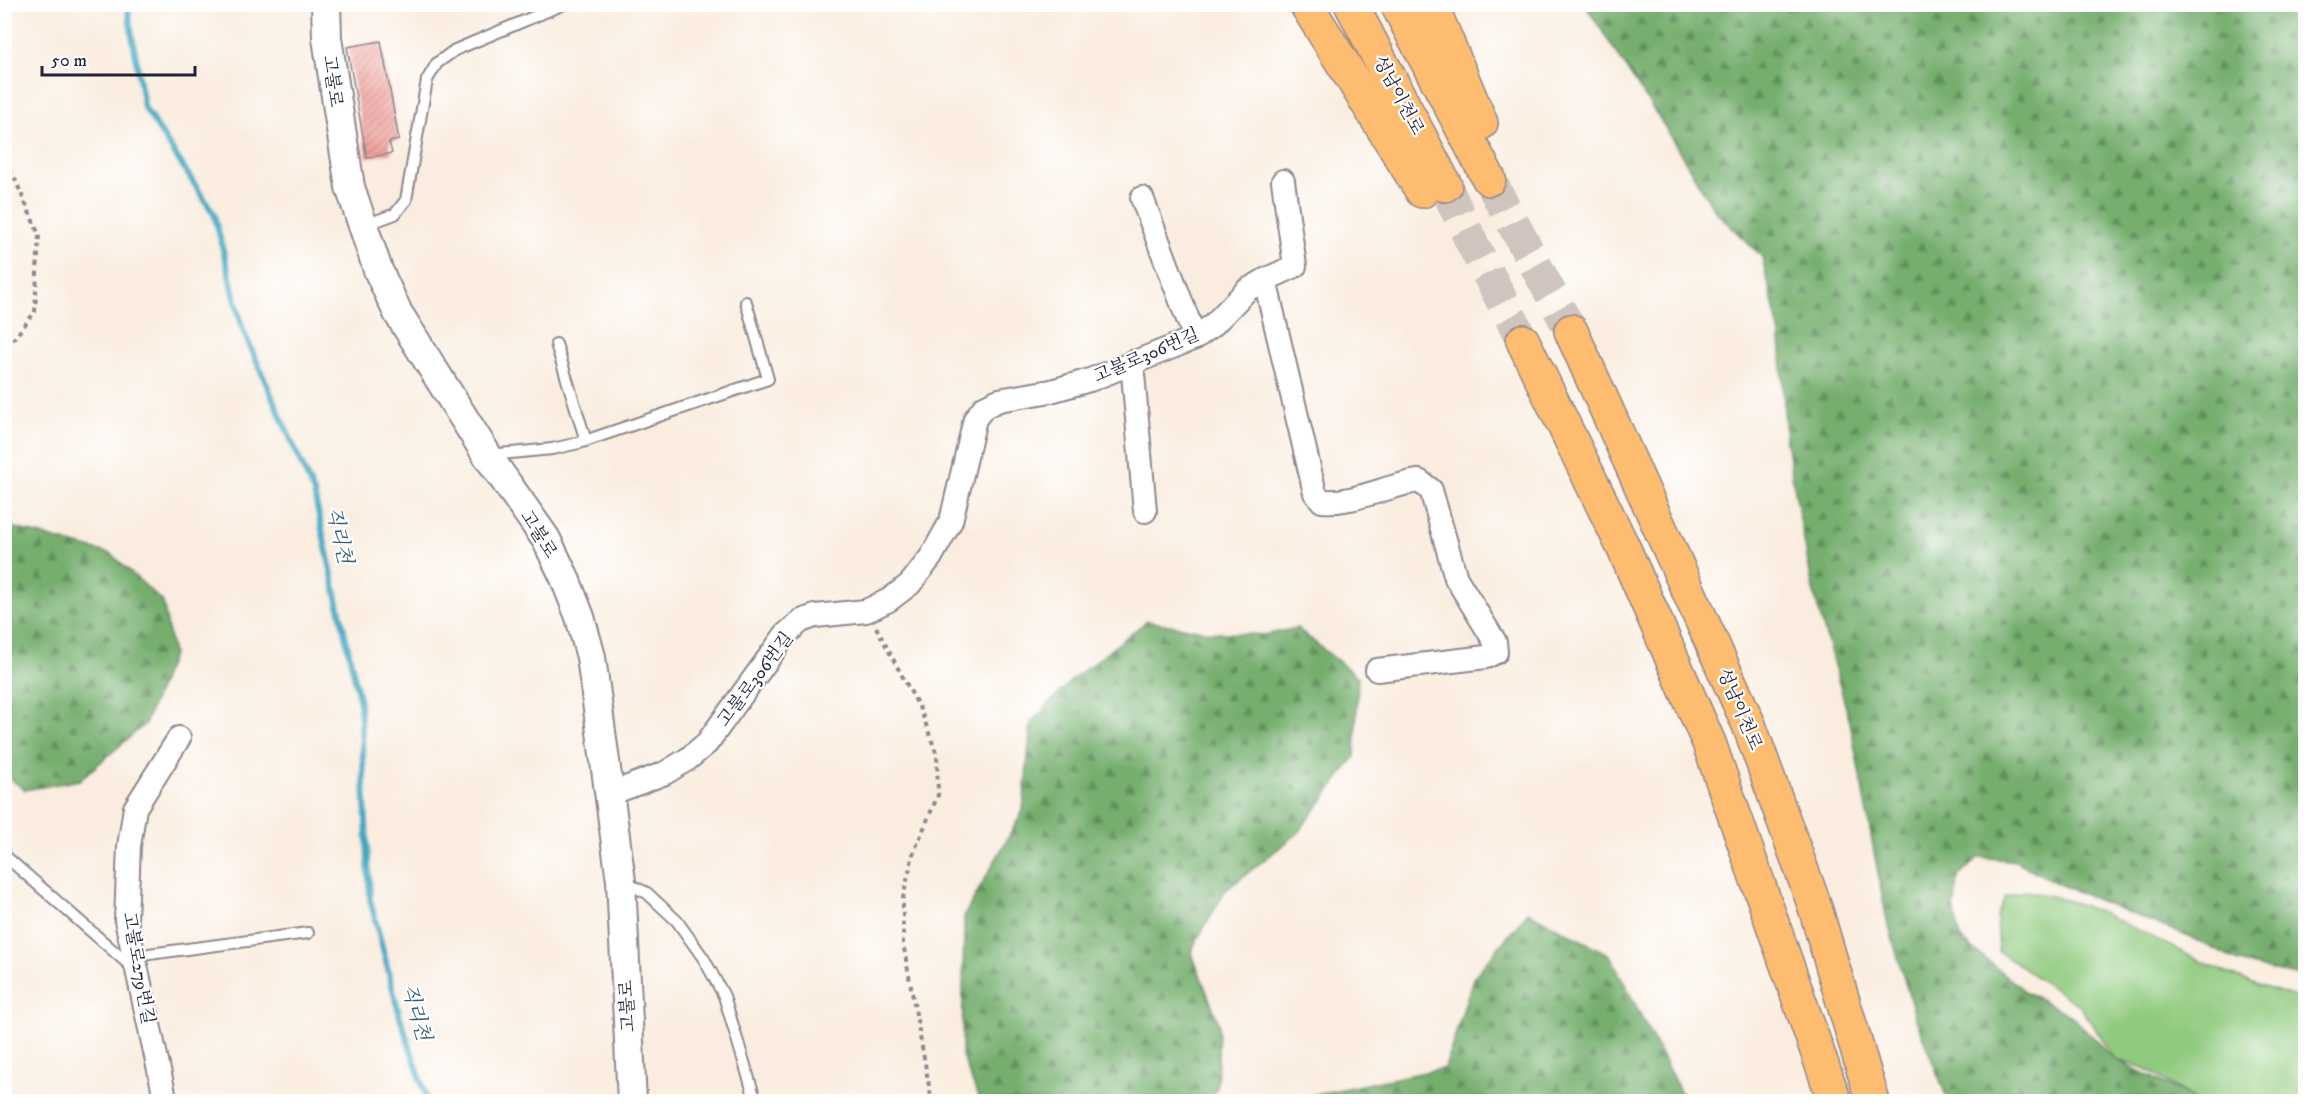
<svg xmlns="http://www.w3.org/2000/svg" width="2310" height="1106" viewBox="0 0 2310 1106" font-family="'IM FELL DW Pica','Noto Serif KR',serif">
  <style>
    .grass { fill: #90ca7e; stroke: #59765c; stroke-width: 1.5 }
    .forest { fill: url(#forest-firs); stroke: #4b6854; stroke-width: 1.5 }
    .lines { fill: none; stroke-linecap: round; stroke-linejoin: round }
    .stream { stroke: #41a8c1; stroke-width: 6 }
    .building { fill: url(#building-hatch) }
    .trunk-tunnel { stroke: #cfc4be; stroke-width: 33; stroke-dasharray: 33 16; stroke-linecap: butt }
    .service-casing { stroke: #8e888d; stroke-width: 14 }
    .minor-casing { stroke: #8e888d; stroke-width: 26 }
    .tertiary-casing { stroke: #8e888d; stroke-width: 32 }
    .trunk-casing { stroke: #8e888d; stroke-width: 36 }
    .path { stroke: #8e888d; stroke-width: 4; stroke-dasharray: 4.5 4.5; stroke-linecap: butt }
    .service { stroke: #fff; stroke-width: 10 }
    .minor { stroke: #fff; stroke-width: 22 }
    .tertiary { stroke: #fff; stroke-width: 28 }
    .trunk { stroke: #fdbc70; stroke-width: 33 }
    .labels { text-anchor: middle; stroke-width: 4.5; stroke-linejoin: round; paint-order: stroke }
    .street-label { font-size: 18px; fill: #22223b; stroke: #fff }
    .water-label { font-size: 20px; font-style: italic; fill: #305e77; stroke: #fff }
  </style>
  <defs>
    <pattern id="forest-firs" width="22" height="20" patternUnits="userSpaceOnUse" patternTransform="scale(1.5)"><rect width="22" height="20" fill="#74ae6d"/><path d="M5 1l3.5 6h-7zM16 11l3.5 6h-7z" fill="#5f8d5b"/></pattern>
    <pattern id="building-hatch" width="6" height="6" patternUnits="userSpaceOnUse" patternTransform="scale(1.5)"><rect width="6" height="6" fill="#f09f9a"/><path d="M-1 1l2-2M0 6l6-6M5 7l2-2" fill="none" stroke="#c2817f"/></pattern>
  </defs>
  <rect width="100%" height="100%" fill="#fff"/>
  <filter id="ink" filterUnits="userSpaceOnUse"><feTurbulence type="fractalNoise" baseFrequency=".0167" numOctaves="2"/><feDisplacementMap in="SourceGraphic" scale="12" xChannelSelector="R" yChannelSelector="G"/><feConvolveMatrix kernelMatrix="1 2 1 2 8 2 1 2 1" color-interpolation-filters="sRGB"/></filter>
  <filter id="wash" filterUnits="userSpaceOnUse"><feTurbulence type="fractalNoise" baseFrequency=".008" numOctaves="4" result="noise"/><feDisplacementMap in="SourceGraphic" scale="24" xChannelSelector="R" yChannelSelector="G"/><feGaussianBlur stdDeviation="1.35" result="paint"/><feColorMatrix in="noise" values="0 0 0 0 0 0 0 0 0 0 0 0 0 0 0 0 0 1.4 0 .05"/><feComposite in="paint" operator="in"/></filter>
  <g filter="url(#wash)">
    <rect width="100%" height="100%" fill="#faeddf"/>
    <path class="grass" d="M2025,891C2101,901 2162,947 2232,975C2255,985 2281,992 2305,1000V1101H2197L2145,1068L2116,1060L2080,1006L1999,952L1997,916L2005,897Z"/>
    <g class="forest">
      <path d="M1585,5H2305V974H2287L2239,962L2194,939L2058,884L2016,861L1979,857L1959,876L1954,906L1960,938L2026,992L2072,1016L2116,1060L2182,1092L2193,1101L1949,1102L1947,1098L1915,1017L1886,916L1850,722L1813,590L1786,442L1780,335L1762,257L1715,211L1663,124Z"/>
      <path d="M4,525L111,554L163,602L173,654L145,724L80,780L25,790L5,775Z"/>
      <path d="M1147,621L1209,632L1264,635L1297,628L1358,677L1355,757L1297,834L1225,891L1191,951L1219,1024L1217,1088L1210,1101H980L962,1056L964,916L1023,811L1031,722L1073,679Z"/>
      <path d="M1528,912L1610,955L1685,1101H1310L1313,1095L1445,1068L1473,978Z"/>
    </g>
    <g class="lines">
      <path class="stream" d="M127,4L144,107L214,214L243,330L314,493L360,703L370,899L400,1017L428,1102"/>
    </g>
    <g id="blocks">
      <path class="building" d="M381,41L399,140L389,142L392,153L367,158L347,47Z"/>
    </g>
  </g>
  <g filter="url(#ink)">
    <use href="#blocks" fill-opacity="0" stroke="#8e888d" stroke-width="1.5"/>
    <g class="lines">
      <g class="trunk-tunnel">
        <path d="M1489,179L1571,331"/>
        <path d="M1445,185L1472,243L1523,341"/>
      </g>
      <g class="service-casing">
        <g id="service">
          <path d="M365,225L395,214L406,200L427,80L437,63L455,50L564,4"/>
          <path d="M556,344L586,441"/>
          <path d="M490,455L552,449L579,443L768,379L746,302"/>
          <path d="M4,855L133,968"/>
          <path d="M624,882L647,893L677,921L704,959L724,996L756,1102"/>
          <path d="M134,956L308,933"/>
        </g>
      </g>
      <g class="minor-casing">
        <g id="minor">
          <path d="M1142,198L1195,338"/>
          <path d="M1265,280L1295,266L1283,181"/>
          <path d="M1132,362L1145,511"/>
          <path d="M610,794L665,773L688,759L707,743L786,634L801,621L815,616L866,611L889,600L910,584L931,557L951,521L975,419L984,407L999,400L1051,391L1090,380L1195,338L1213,325L1247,290L1265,280L1315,493L1322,501C1355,504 1387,485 1419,481L1431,490L1456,578L1495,642L1496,652L1486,657L1377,670"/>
          <path d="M166,1102L126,920L129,846L135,808L179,738"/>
        </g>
      </g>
      <g class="tertiary-casing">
        <path id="tertiary" d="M326,4L327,38L350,187L378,270L398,313L487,455L546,539L564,576L580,617L591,657L621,881L632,1102"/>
      </g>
      <g class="trunk-casing">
        <g id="trunk">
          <path d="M1306,4L1422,191"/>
          <path d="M1351,4L1445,185"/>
          <path d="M1397,4L1489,179"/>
          <path d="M1431,4L1481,123"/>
          <path d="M1571,331L1749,725L1814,904L1873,1102"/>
          <path d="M1523,341L1624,549L1709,743L1835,1102"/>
        </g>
      </g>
      <g class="path">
        <path d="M4,163L15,179L39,235L35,312L4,351"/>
        <path d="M876,627L921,711L937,755L938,795L913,854L903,898V943L932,1102"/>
      </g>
      <use href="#service" class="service"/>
      <use href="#minor" class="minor"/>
      <use href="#tertiary" class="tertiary"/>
      <use href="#trunk" class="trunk"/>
    </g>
  </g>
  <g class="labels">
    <g class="street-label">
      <text transform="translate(333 81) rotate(82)" y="6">고불로</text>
      <text transform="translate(1399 95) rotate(62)" y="6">성남이천로</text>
      <text transform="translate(1146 355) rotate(-23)" y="6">고불로306번길</text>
      <text transform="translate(539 534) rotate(58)" y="6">고불로</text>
      <text transform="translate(755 679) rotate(-53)" y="6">고불로306번길</text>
      <text transform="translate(1740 709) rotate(67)" y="6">성남이천로</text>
      <text transform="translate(139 968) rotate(80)" y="6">고불로279번길</text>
      <text transform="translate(627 1006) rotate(-93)" y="6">고불로</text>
    </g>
    <g class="water-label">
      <text transform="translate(340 535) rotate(77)" y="7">직리천</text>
      <text transform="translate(417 1012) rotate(74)" y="7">직리천</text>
    </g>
  </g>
  <rect width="2310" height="1106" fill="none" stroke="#fff" stroke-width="24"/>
  <path d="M42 66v9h153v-9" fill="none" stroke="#22223b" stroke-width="3"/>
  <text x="51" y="66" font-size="18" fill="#22223b" stroke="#ffffff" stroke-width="4.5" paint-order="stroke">50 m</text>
</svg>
